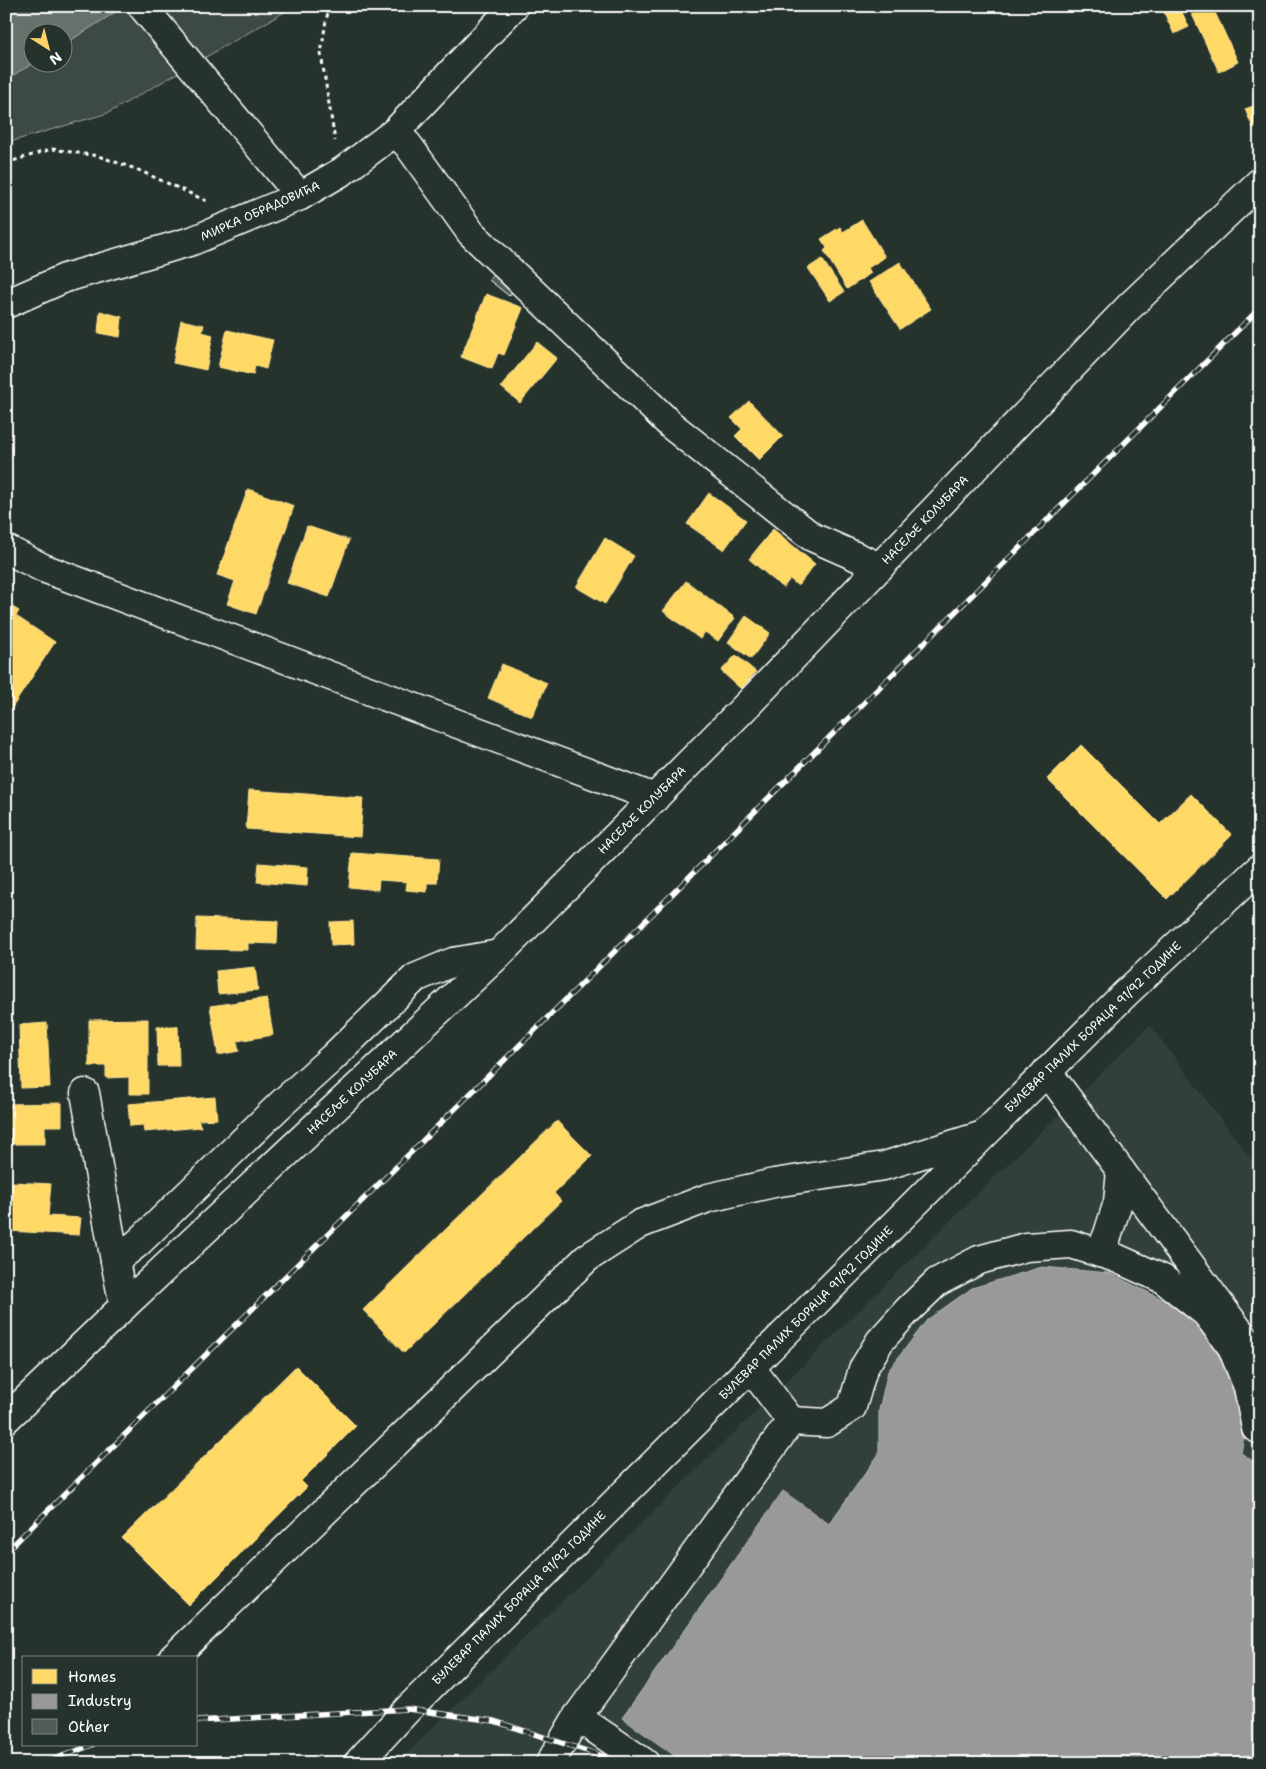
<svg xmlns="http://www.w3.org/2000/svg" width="1266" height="1769" viewBox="0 0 1266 1769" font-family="'Shantell Sans',sans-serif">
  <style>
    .built { fill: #333f3a }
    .green { fill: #3e4944; stroke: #9ea4a2 }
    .water { fill: #67706c; stroke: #a4a9a7 }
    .homes { fill: #ffd966; stroke: #ffe494 }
    .industry { fill: #999; stroke: #b8b8b8 }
    .building { fill: #515c57; stroke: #fff }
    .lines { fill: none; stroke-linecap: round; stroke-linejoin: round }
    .minor-casing { stroke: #fff; stroke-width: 31 }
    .path { stroke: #fff; stroke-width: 3; stroke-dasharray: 4 4; stroke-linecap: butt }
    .minor { stroke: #26332d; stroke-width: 28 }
    .rail-casing { stroke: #fff; stroke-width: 5.5 }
    .rail { stroke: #26332d; stroke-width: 4; stroke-dasharray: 11; stroke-linecap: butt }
    .labels { text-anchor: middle; stroke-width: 5; stroke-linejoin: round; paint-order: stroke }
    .street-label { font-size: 12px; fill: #fff; stroke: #26332d }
  </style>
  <rect width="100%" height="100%" fill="#26332d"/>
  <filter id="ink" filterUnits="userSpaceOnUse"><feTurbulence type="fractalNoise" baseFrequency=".02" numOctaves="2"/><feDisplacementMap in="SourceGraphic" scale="10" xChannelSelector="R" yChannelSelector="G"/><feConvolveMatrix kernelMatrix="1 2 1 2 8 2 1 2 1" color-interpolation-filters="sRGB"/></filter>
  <g filter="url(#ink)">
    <path class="built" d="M1150,1025L1260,1171V1763H397Z"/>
    <path class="green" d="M125,6H292L288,10L108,113L6,143V82L18,72L34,63L62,62L63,45Z"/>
    <path class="water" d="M6,6H125L63,45L62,32H32L34,63L18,72L6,82Z"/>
    <g class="homes">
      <path d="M1161,6H1179L1189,27L1174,34Z"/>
      <path d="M1199,6H1212L1238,62L1219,72L1190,10Z"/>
      <path d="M1256,105L1260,115V125L1253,128L1245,109Z"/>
      <path d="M862,220L885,257L868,268L871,273L847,289L824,251L827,248L821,239L840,227L843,232Z"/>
      <path d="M822,259L844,292L830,301L808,268Z"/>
      <path d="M900,262L931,309L900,329L869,282Z"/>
      <path d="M486,294L523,308L504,355L498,353L492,369L461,357Z"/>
      <path d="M100,311L122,317L120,337L98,333Z"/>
      <path d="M181,320L204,325L202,332L213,335L206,370L173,363Z"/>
      <path d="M227,330L273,340L266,369L255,366L253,375L218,367Z"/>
      <path d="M537,342L557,358L520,403L501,387Z"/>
      <path d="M749,401L783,436L759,460L735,436L742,429L731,418Z"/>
      <path d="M248,489L294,506L256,614L227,604L235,581L217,575Z"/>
      <path d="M709,493L746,520L724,550L687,524Z"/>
      <path d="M307,526L349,540L329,597L287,583Z"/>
      <path d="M773,529L815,564L798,586L790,579L783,588L749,559Z"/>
      <path d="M605,538L634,556L605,604L576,587Z"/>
      <path d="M686,581L735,618L718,641L705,632L700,639L663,611Z"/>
      <path d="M6,603L19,611L16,616L55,642L6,717Z"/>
      <path d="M746,616L770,633L751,659L728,642Z"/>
      <path d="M736,655L756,672L741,689L721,671Z"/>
      <path d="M502,664L547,683L532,717L488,698Z"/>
      <path d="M1081,745L1160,824L1191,794L1232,835L1167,899L1047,779Z"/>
      <path d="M249,790L363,798L360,837L246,829Z"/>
      <path d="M352,853L439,859L437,883H427V892L406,890L407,882L379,880L378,890L349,887Z"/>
      <path d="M259,863L308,867L307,886L257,882Z"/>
      <path d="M197,918L278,921L277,944L248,943V950L196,949Z"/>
      <path d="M353,921L354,944L331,945L330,922Z"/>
      <path d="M255,967L258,990L218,994L216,971Z"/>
      <path d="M267,998L273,1035L237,1041L239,1051L218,1055L210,1006Z"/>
      <path d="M148,1019V1094H129V1077L106,1078V1066H89V1020Z"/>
      <path d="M47,1023L50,1087L21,1088L19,1025Z"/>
      <path d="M178,1026L179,1066H158L157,1027Z"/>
      <path d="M215,1097L217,1119L198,1120L201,1127L144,1132L143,1125L130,1126L128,1104Z"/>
      <path d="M62,1103V1126H45V1144H7L6,1104Z"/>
      <path d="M557,1121L592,1156L554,1193L561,1201L404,1353L363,1310Z"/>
      <path d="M12,1182L51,1184L48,1216L81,1218L79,1235L8,1231Z"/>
      <path d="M296,1366L356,1426L301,1481L307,1487L189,1605L122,1538Z"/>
    </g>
    <path class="industry" d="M1042,1267L1109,1273L1170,1303L1210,1339L1236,1388L1246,1424L1241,1453L1260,1466V1763H685L622,1718L783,1491L829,1524L879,1454V1410L888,1371L927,1320L972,1288Z"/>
    <path class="building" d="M497,269L518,285L509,296L489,280Z"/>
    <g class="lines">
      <g class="minor-casing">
        <g id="minor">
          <path d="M142,6L300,196"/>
          <path d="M395,132L408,145L471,233L672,426L812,537L880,567"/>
          <path d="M6,304L65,278L192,241L300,196L343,171L395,132L514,6"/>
          <path d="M6,549L43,568L655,798"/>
          <path d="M1047,1071L1260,1359"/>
          <path d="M85,1093L115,1261"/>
          <path d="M1100,1253L1108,1234L1118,1202L1121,1171"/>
          <path d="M124,1306L115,1261L138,1243L280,1105L332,1058L415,978L453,962L499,954"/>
          <path d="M6,1419L124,1306L499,954L750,702L1129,307L1260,182"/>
          <path d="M791,1421L827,1423L852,1407L863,1369L880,1341L907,1311L937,1282L979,1260L1026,1247L1071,1244L1116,1258L1163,1279L1206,1313L1232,1347L1248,1387L1256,1428L1260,1430"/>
          <path d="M173,1658L587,1258L640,1224L708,1198L774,1183L884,1166L980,1136"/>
          <path d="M358,1763L408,1709L1126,993L1260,868"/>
          <path d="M550,1763L577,1717"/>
          <path d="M645,1763L577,1717L791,1421L751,1368"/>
        </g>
      </g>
      <g class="path">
        <path d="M330,6L326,20L321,54L335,141"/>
        <path d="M6,163L52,149L98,156L136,169L209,202"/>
      </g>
      <use href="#minor" class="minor"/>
      <g class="rail-casing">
        <g id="rail">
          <path d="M6,1552L612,954L1260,308"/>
          <path d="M196,1721L408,1709L494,1721L624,1763"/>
          <path d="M44,1763L92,1745"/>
        </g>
      </g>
      <use href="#rail" class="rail"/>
    </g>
  </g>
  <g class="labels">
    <g class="street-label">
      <text transform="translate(260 211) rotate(-24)" y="4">МИРКА ОБРАДОВИЋА</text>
      <text transform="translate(925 520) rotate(-46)" y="4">НАСЕЉЕ КОЛУБАРА</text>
      <text transform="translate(642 810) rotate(-45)" y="4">НАСЕЉЕ КОЛУБАРА</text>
      <text transform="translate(1093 1027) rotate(-44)" y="4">БУЛЕВАР ПАЛИХ БОРАЦА 91/92 ГОДИНЕ</text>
      <text transform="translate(352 1092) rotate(-43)" y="4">НАСЕЉЕ КОЛУБАРА</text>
      <text transform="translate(806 1313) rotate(-45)" y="4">БУЛЕВАР ПАЛИХ БОРАЦА 91/92 ГОДИНЕ</text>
      <text transform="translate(519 1598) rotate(-45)" y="4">БУЛЕВАР ПАЛИХ БОРАЦА 91/92 ГОДИНЕ</text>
    </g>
  </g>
  <rect width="1266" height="1769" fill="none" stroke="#26332d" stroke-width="25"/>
  <rect x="12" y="12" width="1241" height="1744" fill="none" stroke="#fff" stroke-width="2" filter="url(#ink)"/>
  <rect x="22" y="1656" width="175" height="90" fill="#26332d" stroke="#7d8581"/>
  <rect x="32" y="1669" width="25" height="15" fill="#ffd966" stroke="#7d8581"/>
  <text x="68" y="1682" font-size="15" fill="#ffffff">Homes</text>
  <rect x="32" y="1694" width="25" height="15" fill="#999999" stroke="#7d8581"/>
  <text x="68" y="1706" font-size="15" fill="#ffffff">Industry</text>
  <rect x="32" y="1719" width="25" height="15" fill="#515c57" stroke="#7d8581"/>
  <text x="68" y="1732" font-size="15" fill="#ffffff">Other</text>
  <g transform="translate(48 48) rotate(144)"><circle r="24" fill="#26332d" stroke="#7d8581"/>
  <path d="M0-4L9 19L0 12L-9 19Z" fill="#ffd166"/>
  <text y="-8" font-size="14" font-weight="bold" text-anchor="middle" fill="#ffffff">N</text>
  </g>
</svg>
